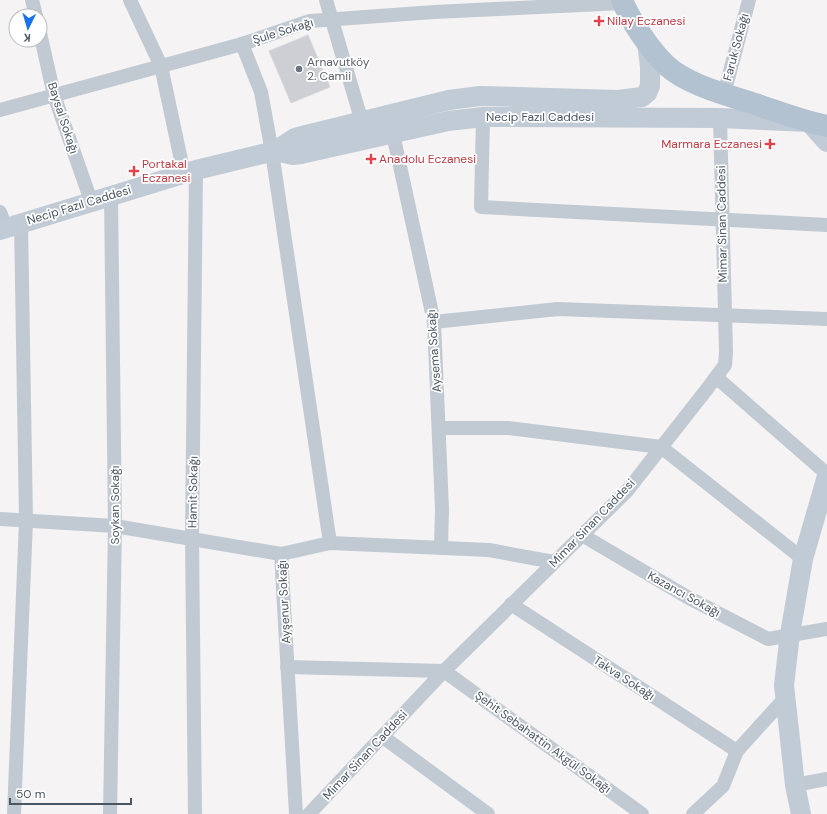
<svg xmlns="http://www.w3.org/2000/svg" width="827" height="814" viewBox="0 0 827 814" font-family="'DM Sans',sans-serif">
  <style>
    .building { fill: #cdcfd5; stroke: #d7d9de }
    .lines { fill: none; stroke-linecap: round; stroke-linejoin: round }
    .minor { stroke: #c1cad2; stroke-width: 14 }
    .secondary { stroke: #c1cbd6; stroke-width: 20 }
    .primary { stroke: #b3c2d1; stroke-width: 22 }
    .health-dot { fill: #e0444e; stroke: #fff; stroke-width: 1.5 }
    .worship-dot { fill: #6b7280; stroke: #fff; stroke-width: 1.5 }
    .labels { text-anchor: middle; stroke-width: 3.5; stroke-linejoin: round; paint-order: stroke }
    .health-label { font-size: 12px; fill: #be3a42; stroke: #fff; text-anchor: start }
    .street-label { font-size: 12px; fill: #4a5661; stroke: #fff }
    .worship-label { font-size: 12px; fill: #5b616d; stroke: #fff; text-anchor: start }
  </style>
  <rect width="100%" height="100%" fill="#f5f3f3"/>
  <path class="building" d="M308,35L330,87L291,103L269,51Z"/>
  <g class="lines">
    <g class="minor">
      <path d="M32,0L36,16"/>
      <path d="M130,0L161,66L184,174"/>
      <path d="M326,0L362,122"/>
      <path d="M40,33L54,95L91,201"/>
      <path d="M242,44L261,92L272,152L330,543"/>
      <path d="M724,94L749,0"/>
      <path d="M0,110L242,44L310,21L434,12L623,3"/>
      <path d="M483,117L481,207L827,225"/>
      <path d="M393,134L434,322L442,509L441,548"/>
      <path d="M0,212L6,228"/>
      <path d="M434,322L558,309L827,319"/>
      <path d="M716,377L827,474"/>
      <path d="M439,428H508L661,447L803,559"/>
      <path d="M0,519L115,526L281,554L296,814"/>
      <path d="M582,535L689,598L768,639L827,629"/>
      <path d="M281,554L330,543L489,550L554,562"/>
      <path d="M511,604L737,751"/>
      <path d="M287,667L444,671L642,814"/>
      <path d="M383,737L488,814"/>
      <path d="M795,785L827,779"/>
      <path d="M14,814L26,521L21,223"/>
      <path d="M110,814L115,526L111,195"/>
      <path d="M195,814L192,539L196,170"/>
      <path d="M309,814L444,671L627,491L707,389L725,365L726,352L720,118"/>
      <path d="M693,814L723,786L737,751L785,698"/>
    </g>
    <g class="secondary">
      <path d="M275,151L293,155L301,154L448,121L483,117L720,118L809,122L827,142"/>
      <path d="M0,230L196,170L275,151L295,138L306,135L449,100L480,96L618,100L642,97L647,93L650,86V67L647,42"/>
      <path d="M801,814L795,785L784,685L790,634L803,559L827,476"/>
    </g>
    <path class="primary" d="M622,0C630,20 650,50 666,65C687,85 728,95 755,104C779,112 802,121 827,126"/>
  </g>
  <g class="health-dot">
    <path d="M597 15h4v4h4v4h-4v4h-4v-4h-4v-4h4z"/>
    <path d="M768 138h4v4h4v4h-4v4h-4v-4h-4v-4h4z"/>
    <path d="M369 153h4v4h4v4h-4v4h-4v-4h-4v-4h4z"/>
    <path d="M132 165h4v4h4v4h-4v4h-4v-4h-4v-4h4z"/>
  </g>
  <circle class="worship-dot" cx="299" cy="69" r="4"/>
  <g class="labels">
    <g class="health-label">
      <text x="607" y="25">Nilay Eczanesi</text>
      <text x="762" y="148" text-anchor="end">Marmara Eczanesi</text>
      <text x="379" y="163">Anadolu Eczanesi</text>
      <text x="142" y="168">Portakal<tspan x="142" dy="14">Eczanesi</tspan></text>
    </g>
    <g class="street-label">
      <text transform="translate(283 31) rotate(-17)" y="4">Şule Sokağı</text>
      <text transform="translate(736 47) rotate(-75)" y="4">Faruk Sokağı</text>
      <text x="540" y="121">Necip Fazıl Caddesi</text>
      <text transform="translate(63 118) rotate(72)" y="4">Baysal Sokağı</text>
      <text transform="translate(79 205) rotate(-17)" y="4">Necip Fazıl Caddesi</text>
      <text transform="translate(722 224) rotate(-91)" y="4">Mimar Sinan Caddesi</text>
      <text transform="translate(434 351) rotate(-94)" y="4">Aysema Sokağı</text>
      <text transform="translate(193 492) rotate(-89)" y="4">Hamit Sokağı</text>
      <text transform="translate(115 505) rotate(-90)" y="4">Soykan Sokağı</text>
      <text transform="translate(592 523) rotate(-46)" y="4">Mimar Sinan Caddesi</text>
      <text transform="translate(684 594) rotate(29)" y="4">Kazancı Sokağı</text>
      <text transform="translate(284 602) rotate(-93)" y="4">Ayşenur Sokağı</text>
      <text transform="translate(624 678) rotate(33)" y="4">Takva Sokağı</text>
      <text transform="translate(543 742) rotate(36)" y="4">Şehit Sebahattin Akgül Sokağı</text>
      <text transform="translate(365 755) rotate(-47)" y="4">Mimar Sinan Caddesi</text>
    </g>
    <g class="worship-label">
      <text x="307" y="66">Arnavutköy<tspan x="307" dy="14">2. Camii</tspan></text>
    </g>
  </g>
  <g transform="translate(28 28) rotate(185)"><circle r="19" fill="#ffffff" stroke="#b7bbc0"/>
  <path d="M0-3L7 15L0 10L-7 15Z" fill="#1a73e8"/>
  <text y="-6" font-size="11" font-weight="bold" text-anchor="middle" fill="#4a5661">K</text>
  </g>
  <path d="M10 798v6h121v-6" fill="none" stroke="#4a5661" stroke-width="2"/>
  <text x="16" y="798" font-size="12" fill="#4a5661" stroke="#ffffff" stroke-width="3" paint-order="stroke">50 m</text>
</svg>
